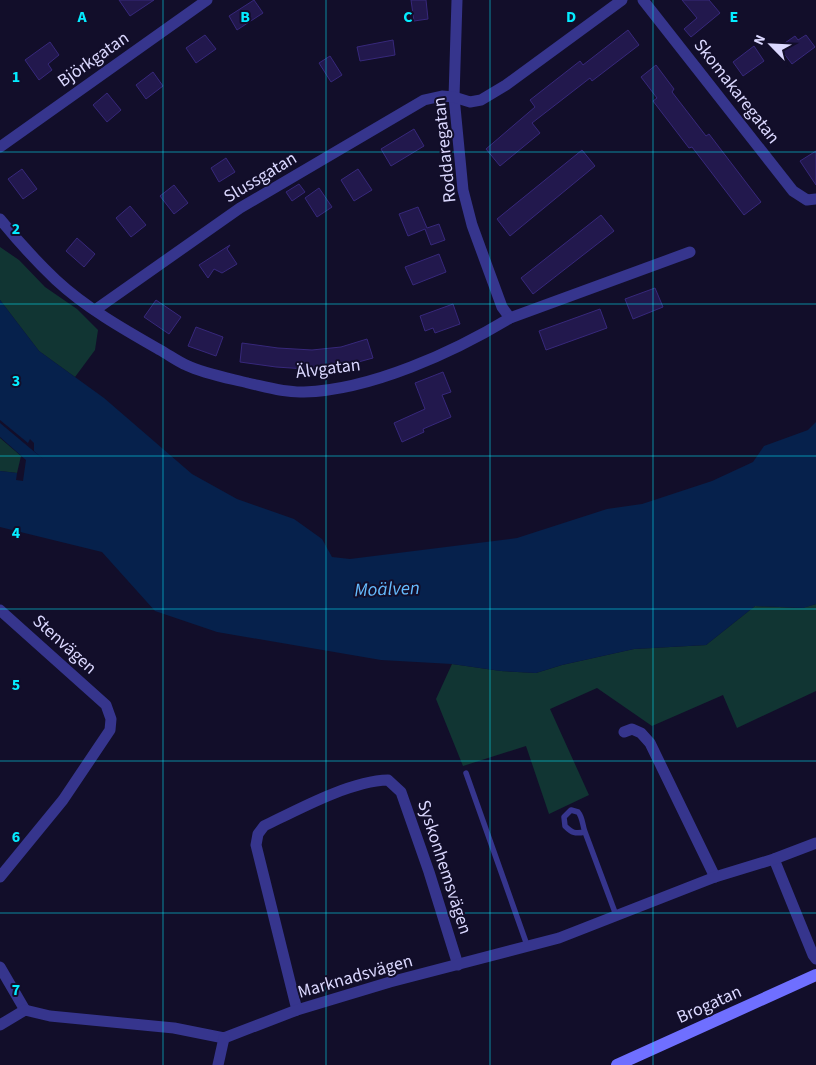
<svg xmlns="http://www.w3.org/2000/svg" width="816" height="1065" viewBox="0 0 816 1065" font-family="'Source Sans 3',sans-serif">
  <style>
    .green { fill: #113533 }
    .water { fill: #06214c }
    .building { fill: #22184d; stroke: #37287b }
    .lines { fill: none; stroke-linecap: round; stroke-linejoin: round }
    .lane { stroke: #36358d; stroke-width: 5.5 }
    .street { stroke: #36358d; stroke-width: 11 }
    .secondary { stroke: #6f6fff; stroke-width: 12 }
    .grid { fill: none; stroke: #04ecff; stroke-width: 1; stroke-opacity: 0.55 }
    .labels { text-anchor: middle; stroke-width: 4; stroke-linejoin: round; paint-order: stroke }
    .street-label { font-size: 18px; fill: #dbd8ff; stroke: #120e2a }
    .water-label { font-size: 19px; font-style: italic; fill: #66bcff; stroke: #120e2a }
    .grid-label { font-size: 16px; text-anchor: middle; font-weight: bold; fill: #04ecff; stroke: #120e2a; stroke-width: 4; stroke-linejoin: round; paint-order: stroke }
  </style>
  <rect width="100%" height="100%" fill="#120e2a"/>
  <g class="green">
    <path d="M0,247L19,260L45,287L77,309L98,330L95,350L75,377L39,351L0,300Z"/>
    <path d="M0,438L21,456L17,473L0,471Z"/>
    <path d="M816,604V691L737,728L723,695L652,726L597,688L550,709L589,795L549,814L526,746L463,766L436,699L452,664L501,671L536,673L562,665L634,649L706,645L755,606L802,608Z"/>
  </g>
  <path class="water" d="M0,300L39,351L104,398L192,474L237,499L294,519L322,539L332,557L350,559L517,538L607,509L642,504L712,481L753,462L764,446L808,430L816,422V604L803,608L755,606L706,645L634,649L562,665L536,673L501,671L452,664L381,660L217,632L155,611L102,552L0,527V471L17,473L16,480L23,481L26,460L0,437V423L43,459L34,451V443L30,439L28,443L0,420Z"/>
  <g class="building">
    <path d="M119,0H154L130,16Z"/>
    <path d="M254,0L263,13L237,30L229,16Z"/>
    <path d="M411,0H426L428,19L414,21Z"/>
    <path d="M682,0H709L720,13L691,37L684,29L697,18Z"/>
    <path d="M628,30L639,45L592,81L590,78L532,123L540,133L500,166L486,149L535,107L530,100L580,61L583,65Z"/>
    <path d="M205,35L216,49L196,63L186,48Z"/>
    <path d="M806,35L815,47L792,64L779,47L795,36L798,40Z"/>
    <path d="M393,40L395,55L360,61L357,47Z"/>
    <path d="M50,42L59,55L48,64L52,70L39,80L25,60Z"/>
    <path d="M754,46L764,61L743,76L733,62Z"/>
    <path d="M330,56L342,75L331,82L319,63Z"/>
    <path d="M656,65L674,89L672,92L706,136L709,134L761,202L744,215L692,147L689,148L653,101L657,98L641,77Z"/>
    <path d="M153,72L163,86L146,99L136,85Z"/>
    <path d="M107,93L121,110L107,122L93,105Z"/>
    <path d="M414,129L424,146L391,166L381,149Z"/>
    <path d="M582,150L595,166L510,236L497,219Z"/>
    <path d="M816,151V185L800,161Z"/>
    <path d="M226,158L235,172L219,182L211,168Z"/>
    <path d="M22,169L37,189L23,199L8,179Z"/>
    <path d="M358,169L372,190L354,201L341,180Z"/>
    <path d="M299,184L305,192L292,201L286,192Z"/>
    <path d="M174,185L188,203L174,214L160,196Z"/>
    <path d="M319,188L332,207L317,217L305,198Z"/>
    <path d="M130,206L146,225L131,237L116,218Z"/>
    <path d="M418,207L427,228L439,224L445,240L431,245L425,229L408,236L399,214Z"/>
    <path d="M601,215L614,231L533,294L521,278Z"/>
    <path d="M77,238L95,254L84,267L66,251Z"/>
    <path d="M230,245L227,249L237,264L222,273L214,269L208,278L199,265Z"/>
    <path d="M439,254L446,272L413,285L405,267Z"/>
    <path d="M655,288L663,307L633,319L625,299Z"/>
    <path d="M156,300L181,317L169,334L144,317Z"/>
    <path d="M453,304L460,324L435,333L433,328L425,331L420,316Z"/>
    <path d="M600,309L607,328L546,350L539,331Z"/>
    <path d="M196,327L223,337L216,356L188,346Z"/>
    <path d="M367,339L373,358L351,364L306,369L276,367L240,362L242,343L278,348L312,350L341,347Z"/>
    <path d="M443,372L451,392L442,395L451,417L423,429L424,432L402,442L394,423L425,409L415,383Z"/>
  </g>
  <g class="lines">
    <g class="lane">
      <path d="M466,773L527,945"/>
      <path d="M585,832C575,834 572,833 565,826L564,817L571,810L578,812C583,818 582,824 585,832L616,915"/>
    </g>
    <g class="street">
      <path d="M457,0L454,97L463,190L472,225L502,307L510,318"/>
      <path d="M643,0L793,191L807,200L816,199"/>
      <path d="M0,147L207,0"/>
      <path d="M0,219C17,240 36,261 56,280C86,308 125,330 160,350C169,355 177,361 186,365C205,374 228,378 248,383C266,387 286,393 304,392C371,390 454,352 510,318L690,252"/>
      <path d="M95,310L240,208L424,100L442,96L454,97L470,102L481,100L506,85L622,0"/>
      <path d="M0,610L106,705L111,719L110,730L63,800L0,877"/>
      <path d="M624,732L632,729L641,733L650,743L715,877"/>
      <path d="M774,859L813,955L816,959"/>
      <path d="M0,967L25,1010"/>
      <path d="M297,1010L256,845L258,834L264,826C299,809 350,781 388,780L401,792L429,872L458,965"/>
      <path d="M0,1025L25,1010L50,1016L174,1028L224,1038L297,1010L390,982L559,938L715,877L774,859L816,843"/>
      <path d="M218,1065L224,1038"/>
    </g>
    <path class="secondary" d="M617,1065L816,975"/>
  </g>
  <path class="grid" d="M163,0V1065M326,0V1065M490,0V1065M653,0V1065M0,152H816M0,304H816M0,456H816M0,609H816M0,761H816M0,913H816"/>
  <g class="labels">
    <g class="street-label">
      <text transform="translate(93 59) rotate(-35)" y="6">Björkgatan</text>
      <text transform="translate(737 91) rotate(52)" y="6">Skomakaregatan</text>
      <text transform="translate(444 150) rotate(-96)" y="6">Roddaregatan</text>
      <text transform="translate(260 177) rotate(-31)" y="6">Slussgatan</text>
      <text transform="translate(328 368) rotate(-7)" y="6">Älvgatan</text>
      <text transform="translate(65 644) rotate(42)" y="6">Stenvägen</text>
      <text transform="translate(445 867) rotate(72)" y="6">Syskonhemsvägen</text>
      <text transform="translate(355 976) rotate(-16)" y="6">Marknadsvägen</text>
      <text transform="translate(709 1004) rotate(-24)" y="6">Brogatan</text>
    </g>
    <g class="water-label">
      <text transform="translate(387 588) rotate(-2)" y="7">Moälven</text>
    </g>
  </g>
  <g class="grid-label">
    <text x="82" y="22">A</text>
    <text x="245" y="22">B</text>
    <text x="408" y="22">C</text>
    <text x="571" y="22">D</text>
    <text x="734" y="22">E</text>
    <text x="16" y="82">1</text>
    <text x="16" y="234">2</text>
    <text x="16" y="386">3</text>
    <text x="16" y="538">4</text>
    <text x="16" y="690">5</text>
    <text x="16" y="842">6</text>
    <text x="16" y="995">7</text>
  </g>
  <g transform="translate(771 45) rotate(294)" stroke="#120e2a" stroke-width="4" paint-order="stroke">
  <path d="M0-4L9 19L0 12L-9 19Z" fill="#dbd8ff"/>
  <text y="-8" font-size="14" font-weight="bold" text-anchor="middle" fill="#dbd8ff">N</text>
  </g>
</svg>
